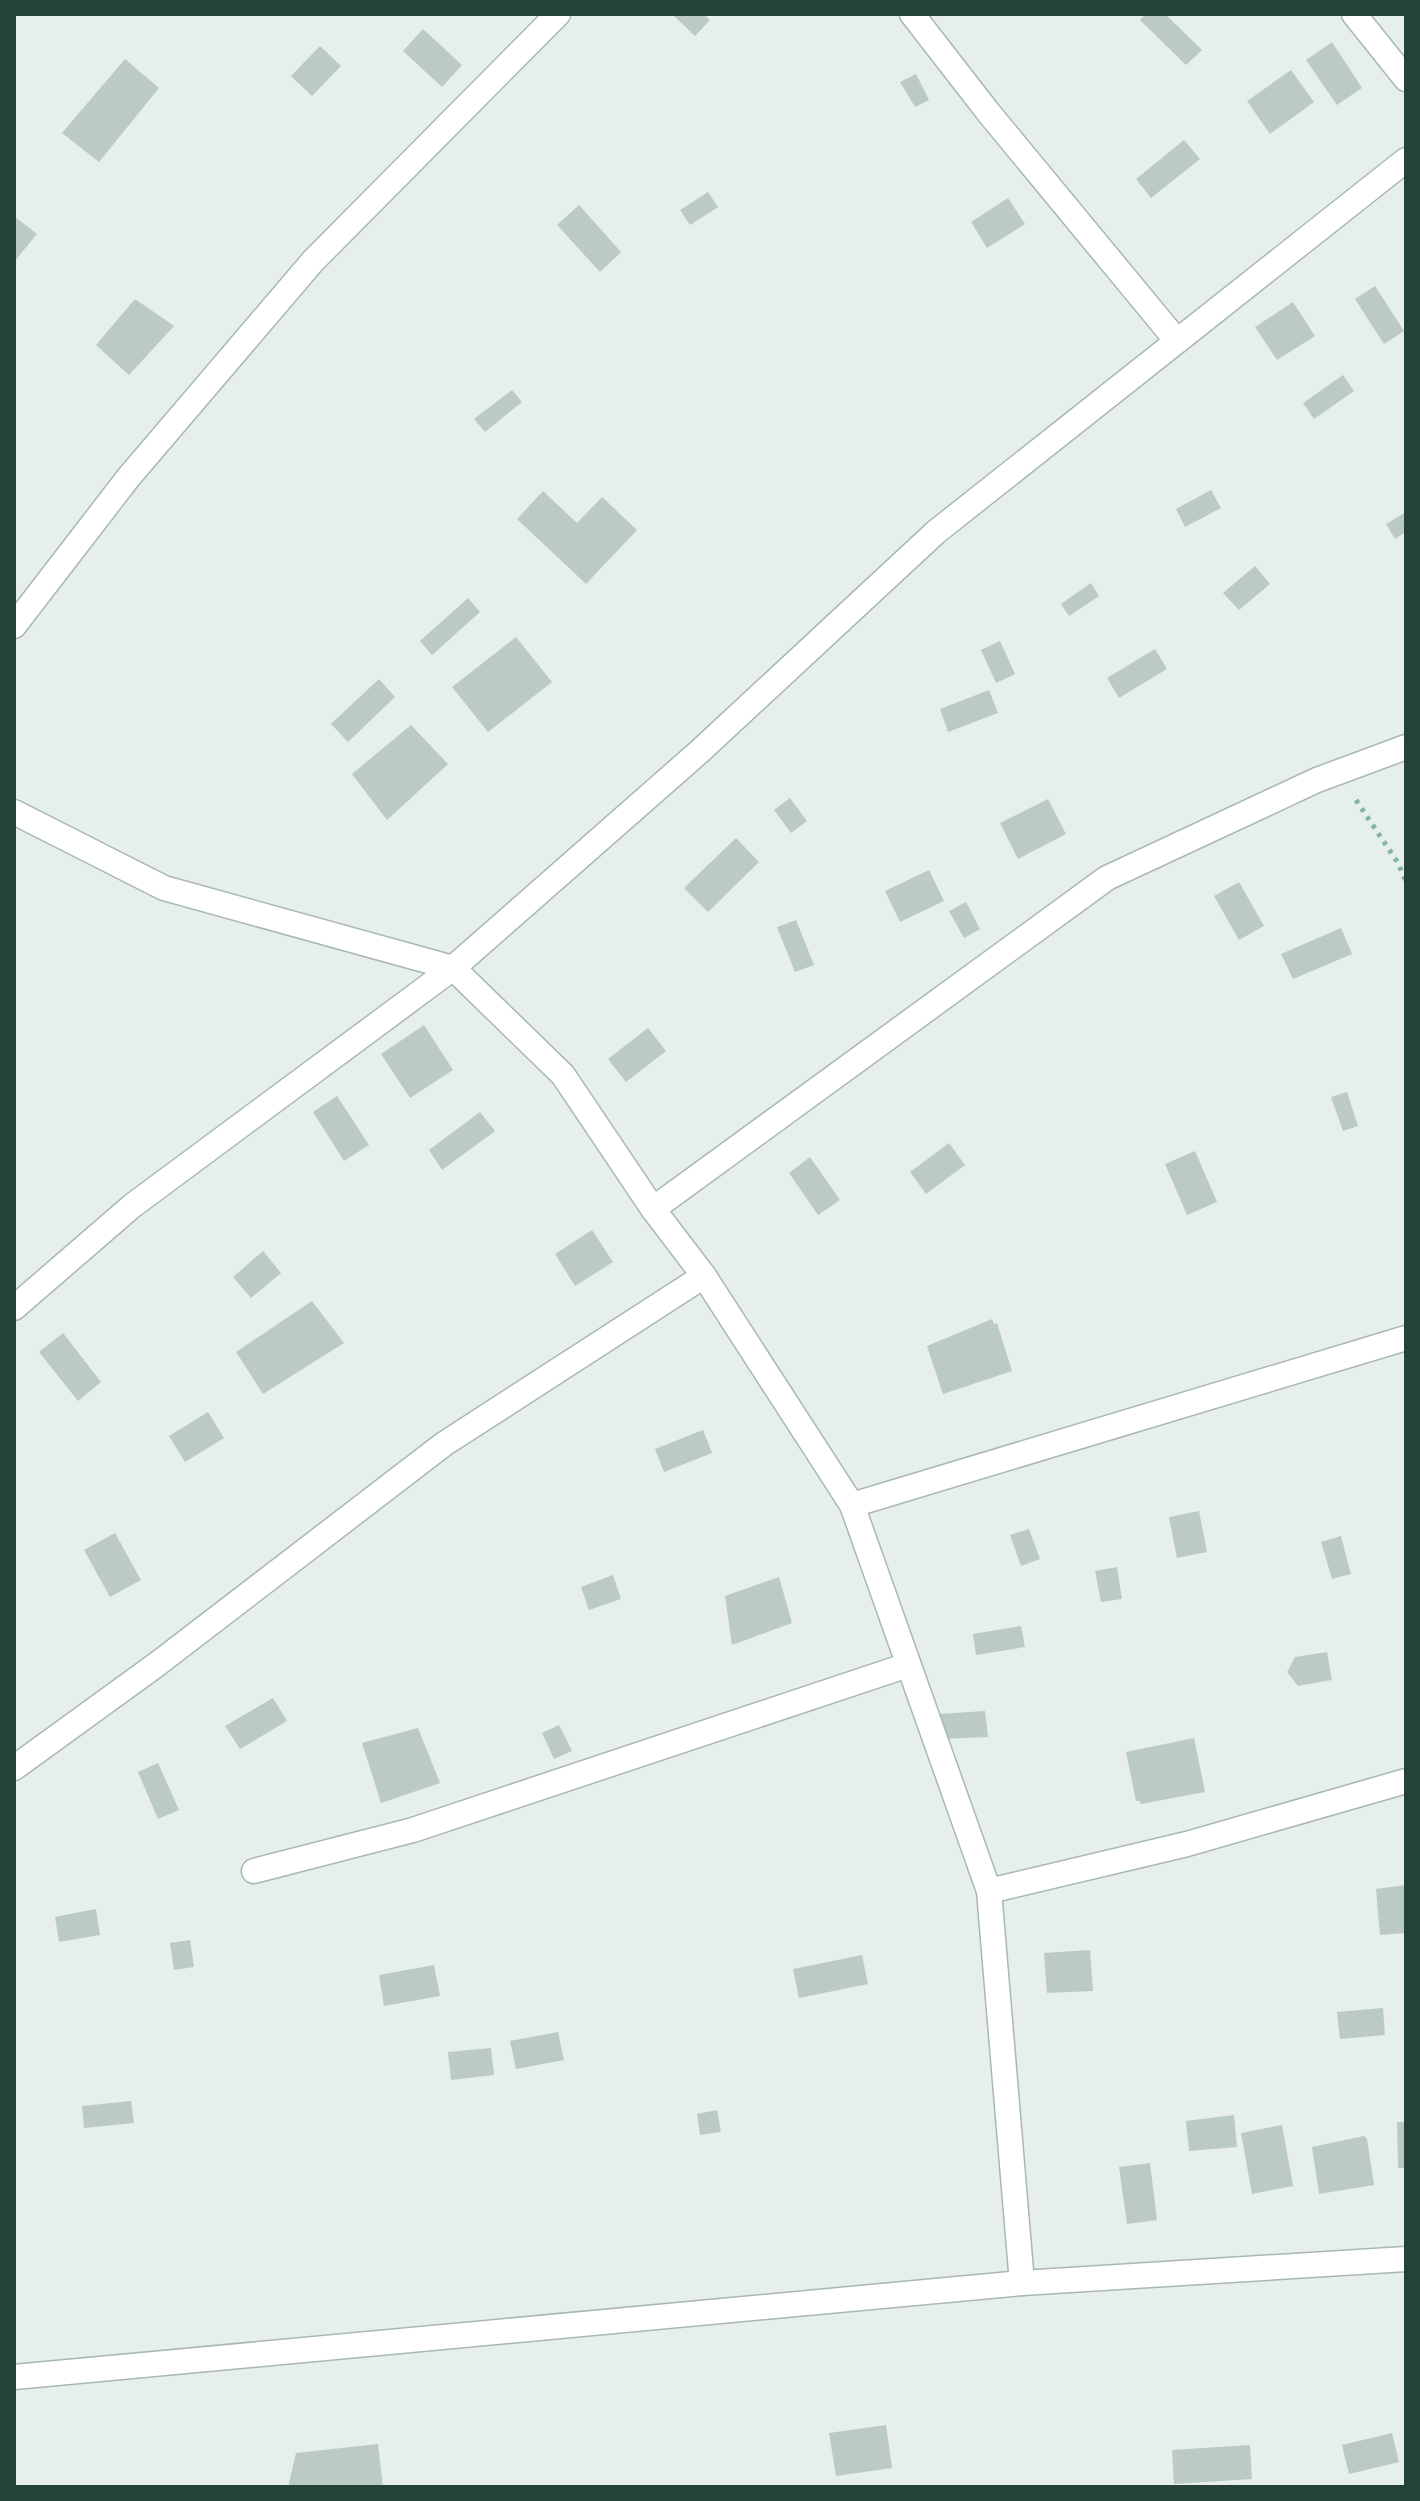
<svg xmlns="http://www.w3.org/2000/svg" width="1420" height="2501" viewBox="0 0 1420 2501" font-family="'PT Sans',sans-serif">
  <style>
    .building { fill: #bbcac4 }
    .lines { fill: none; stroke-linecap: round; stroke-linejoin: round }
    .street-casing { stroke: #a8b8b2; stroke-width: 27 }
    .path { stroke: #86b3a5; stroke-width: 5; stroke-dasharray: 4 6; stroke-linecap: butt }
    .street { stroke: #fff; stroke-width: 24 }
  </style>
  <rect width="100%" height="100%" fill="#e6efeb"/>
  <g class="building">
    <path d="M672,14H703L710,20L695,36Z"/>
    <path d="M1146,14H1165L1202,50L1186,65L1140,20Z"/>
    <path d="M423,29L462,65L442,87L403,51Z"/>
    <path d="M1332,42L1362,88L1337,105L1306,60Z"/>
    <path d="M320,46L341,66L312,96L291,76Z"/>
    <path d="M125,59L159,88L99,162L62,133Z"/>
    <path d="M1291,70L1314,102L1270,134L1247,101Z"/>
    <path d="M916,74L929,100L915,107L900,82Z"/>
    <path d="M1184,140L1200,159L1151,198L1136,179Z"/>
    <path d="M708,192L718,207L690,225L680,210Z"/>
    <path d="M1008,198L1025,224L987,248L971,222Z"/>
    <path d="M579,205L621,252L600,272L557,225Z"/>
    <path d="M14,216L37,234L14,262Z"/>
    <path d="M1375,286L1404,331L1384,344L1355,299Z"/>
    <path d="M135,299L174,326L129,375L96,345Z"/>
    <path d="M1293,302L1315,336L1277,360L1255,327Z"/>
    <path d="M1343,375L1354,391L1314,419L1303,403Z"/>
    <path d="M512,390L522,402L485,432L474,419Z"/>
    <path d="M1211,490L1221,508L1185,527L1176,509Z"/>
    <path d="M543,491L577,523L602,497L637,530L586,584L517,519Z"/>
    <path d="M1406,512V532L1395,539L1386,524Z"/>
    <path d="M1255,566L1270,584L1239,610L1223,593Z"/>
    <path d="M1091,583L1099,596L1069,616L1061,604Z"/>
    <path d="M468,598L480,612L432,655L420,641Z"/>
    <path d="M516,637L552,682L488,732L452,687Z"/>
    <path d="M1000,641L1015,674L996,683L981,650Z"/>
    <path d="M1155,649L1167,669L1119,698L1107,678Z"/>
    <path d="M379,679L395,697L348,742L331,724Z"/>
    <path d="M989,690L998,713L948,732L940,709Z"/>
    <path d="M411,725L448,764L387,820L352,774Z"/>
    <path d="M790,798L807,821L791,833L774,810Z"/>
    <path d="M1048,799L1066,834L1018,859L1000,823Z"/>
    <path d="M736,838L759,862L708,912L684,888Z"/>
    <path d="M929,870L944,901L900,922L885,891Z"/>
    <path d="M1239,882L1264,926L1239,940L1214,896Z"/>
    <path d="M966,902L980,929L964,938L949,911Z"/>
    <path d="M796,920L814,965L795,972L777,927Z"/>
    <path d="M1341,928L1352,954L1293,979L1281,954Z"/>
    <path d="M424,1025L453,1070L410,1098L381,1054Z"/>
    <path d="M648,1028L666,1051L626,1082L608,1059Z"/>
    <path d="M1347,1092L1358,1126L1343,1131L1331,1097Z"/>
    <path d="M337,1096L369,1145L344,1161L313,1112Z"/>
    <path d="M480,1112L495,1131L442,1170L429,1150Z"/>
    <path d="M949,1143L965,1165L926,1194L910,1172Z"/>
    <path d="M1195,1151L1217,1202L1187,1215L1165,1164Z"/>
    <path d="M810,1157L840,1200L818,1215L789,1173Z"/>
    <path d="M592,1230L613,1262L575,1286L555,1254Z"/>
    <path d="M263,1251L281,1273L251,1298L233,1277Z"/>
    <path d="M312,1301L344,1343L263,1394L236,1352Z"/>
    <path d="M992,1319L994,1324L997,1323L1012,1371L943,1394L927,1346Z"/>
    <path d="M63,1333L101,1382L78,1401L39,1352Z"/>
    <path d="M208,1412L224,1438L185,1462L169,1436Z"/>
    <path d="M703,1430L712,1453L664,1472L655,1449Z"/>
    <path d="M1199,1511L1207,1552L1177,1558L1169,1517Z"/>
    <path d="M1029,1529L1040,1559L1021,1566L1010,1535Z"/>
    <path d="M115,1533L141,1580L110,1597L84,1550Z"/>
    <path d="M1341,1536L1351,1574L1332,1579L1321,1542Z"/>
    <path d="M1117,1567L1122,1599L1101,1602L1095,1571Z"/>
    <path d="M613,1575L621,1599L589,1610L581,1587Z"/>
    <path d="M779,1577L792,1623L732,1645L725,1596Z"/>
    <path d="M1021,1626L1025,1647L976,1655L973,1634Z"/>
    <path d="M1327,1652L1332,1680L1298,1686L1287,1672L1295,1657Z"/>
    <path d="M273,1698L287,1721L240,1749L225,1726Z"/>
    <path d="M985,1711L988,1737L941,1739L939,1714Z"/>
    <path d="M559,1725L572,1751L554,1759L542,1733Z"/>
    <path d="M418,1728L440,1783L381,1803L362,1743Z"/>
    <path d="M1194,1738L1205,1792L1141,1804L1140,1801H1136L1126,1752Z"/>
    <path d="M158,1763L179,1810L158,1819L138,1772Z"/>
    <path d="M1406,1885V1933L1380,1935L1376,1889Z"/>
    <path d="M96,1909L100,1935L59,1942L55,1917Z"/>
    <path d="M190,1940L194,1967L174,1970L170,1943Z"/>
    <path d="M1090,1950L1093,1991L1047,1993L1044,1953Z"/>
    <path d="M862,1955L868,1984L799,1998L793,1969Z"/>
    <path d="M434,1965L440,1996L384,2006L379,1975Z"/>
    <path d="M1383,2008L1385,2035L1340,2039L1337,2012Z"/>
    <path d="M558,2032L564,2060L516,2069L510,2041Z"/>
    <path d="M491,2048L494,2075L451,2080L448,2052Z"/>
    <path d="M131,2101L134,2123L84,2128L82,2106Z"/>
    <path d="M717,2110L721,2132L700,2135L697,2114Z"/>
    <path d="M1234,2115L1237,2147L1189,2151L1186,2121Z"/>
    <path d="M1397,2122H1406V2168H1398Z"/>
    <path d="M1282,2125L1293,2186L1252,2194L1241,2133Z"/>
    <path d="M1364,2136L1367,2139L1374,2185L1319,2194L1312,2147Z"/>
    <path d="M1150,2163L1157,2220L1127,2224L1119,2167Z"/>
    <path d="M886,2425L892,2468L836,2476L829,2433Z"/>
    <path d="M1392,2433L1399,2462L1349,2474L1342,2445Z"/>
    <path d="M378,2444L383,2487H290L289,2483L296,2453Z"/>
    <path d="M1250,2445L1252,2479L1174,2484L1172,2450Z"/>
  </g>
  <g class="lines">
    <g class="street-casing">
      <g id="street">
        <path d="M912,14L988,112L1177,341"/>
        <path d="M1354,14L1406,79"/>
        <path d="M14,626L128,478L313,261L558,14"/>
        <path d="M14,812L164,888L453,968L563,1075L653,1209L704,1276L852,1505L989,1891L1022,2283"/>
        <path d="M653,1209L1107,878L1317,780L1406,747"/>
        <path d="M14,1308L132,1206L453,968L699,752L936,532L1406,160"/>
        <path d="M852,1505L1406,1338"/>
        <path d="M14,1768L156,1665L444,1444L704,1276"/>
        <path d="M254,1871L413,1830L908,1665"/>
        <path d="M989,1891L1187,1844L1406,1781"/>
        <path d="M14,2377L1022,2283L1406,2259"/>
      </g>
    </g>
    <path class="path" d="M1356,800L1398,863L1406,882"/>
    <use href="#street" class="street"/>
  </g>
  <rect width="1420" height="2501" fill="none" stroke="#24423a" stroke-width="32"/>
</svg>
